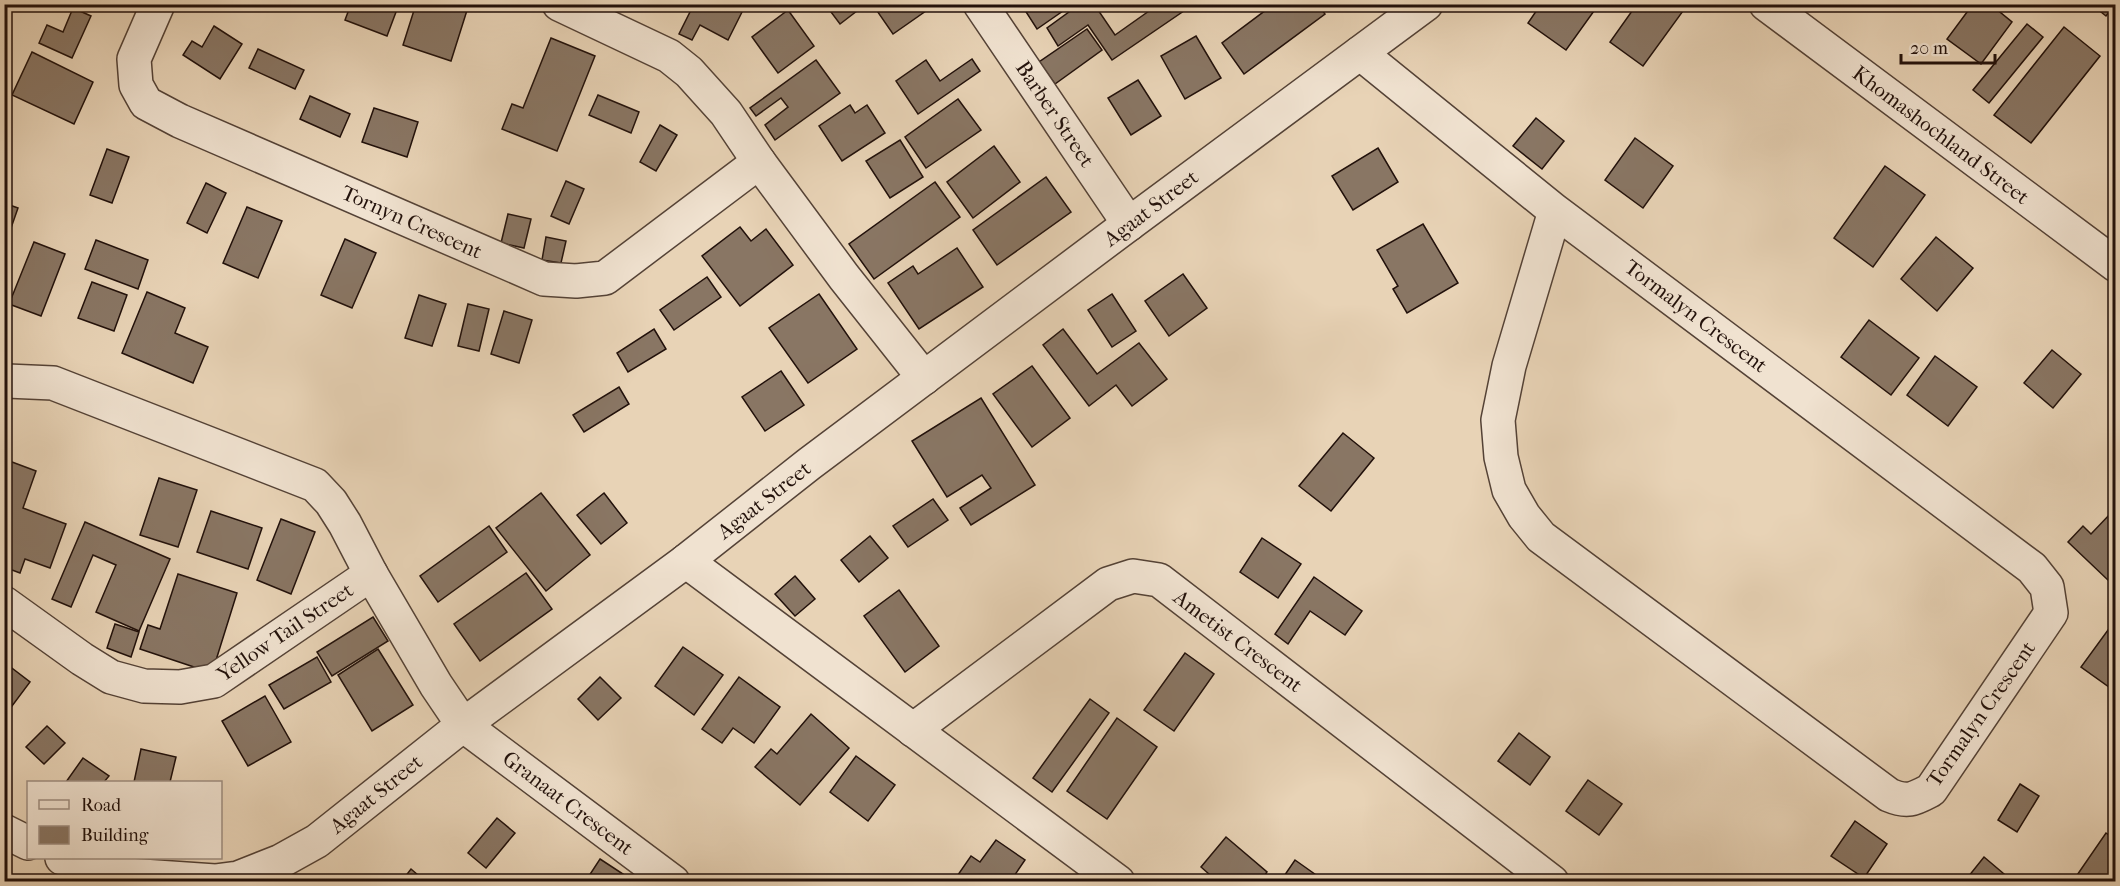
<svg xmlns="http://www.w3.org/2000/svg" width="2120" height="886" viewBox="0 0 2120 886" font-family="'IM FELL French Canon',serif">
  <style>
    .building { fill: #897664; stroke: #22110b; stroke-width: 1.5 }
    .lines { fill: none; stroke-linecap: round; stroke-linejoin: round }
    .minor-casing { stroke: #544236; stroke-width: 36 }
    .minor { stroke: #f0e2d0; stroke-width: 33 }
    .labels { text-anchor: middle; stroke-width: 5; stroke-linejoin: round; paint-order: stroke }
    .street-label { font-size: 21px; fill: #22110b; stroke: #f0e2d0 }
  </style>
  <rect width="100%" height="100%" fill="#e8d3b6"/>
  <filter id="stains"><feTurbulence type="fractalNoise" baseFrequency=".00333" numOctaves="4"/><feColorMatrix values="0 0 0 0 .2 0 0 0 0 .09 0 0 0 0 .02 0 0 0 .5 -.17"/></filter>
  <radialGradient id="worn" r=".72"><stop offset=".6" stop-color="#630" stop-opacity="0"/><stop offset="1" stop-color="#630" stop-opacity=".3"/></radialGradient>
  <g class="building">
    <path d="M315,4H341L339,11Z"/>
    <path d="M351,4H399L387,36L345,20Z"/>
    <path d="M416,4H469L451,61L403,45Z"/>
    <path d="M694,4H746L728,40L700,25L692,40L679,34Z"/>
    <path d="M825,4H866L840,24Z"/>
    <path d="M880,4H932L933,6L893,34L875,8Z"/>
    <path d="M1021,4H1073L1037,29Z"/>
    <path d="M1080,4H1094L1115,35L1159,4H1194L1112,60L1088,25L1058,46L1047,28Z"/>
    <path d="M1274,4H1318L1325,14L1244,74L1222,43Z"/>
    <path d="M1541,4H1599L1566,50L1528,23Z"/>
    <path d="M1637,4H1674L1683,11L1643,66L1610,42Z"/>
    <path d="M1973,4H1990L2012,22L1981,64L1947,39Z"/>
    <path d="M2091,4H2115L2106,16Z"/>
    <path d="M73,8L91,16L72,58L39,43L47,25L63,32Z"/>
    <path d="M788,10L814,46L778,73L752,37Z"/>
    <path d="M2027,24L2043,37L1989,103L1973,90Z"/>
    <path d="M214,26L242,44L220,79L183,55L192,41L202,47Z"/>
    <path d="M2064,27L2100,56L2031,143L1994,115Z"/>
    <path d="M1087,29L1102,50L1055,84L1039,62Z"/>
    <path d="M1196,36L1221,78L1185,99L1161,56Z"/>
    <path d="M551,38L595,56L557,151L502,129L512,104L523,108Z"/>
    <path d="M258,49L304,70L295,89L249,68Z"/>
    <path d="M32,52L93,82L74,124L12,95Z"/>
    <path d="M972,59L980,71L918,114L896,81L926,60L940,81Z"/>
    <path d="M816,60L840,93L775,140L765,125L788,107L781,98L756,116L750,108Z"/>
    <path d="M1138,80L1161,116L1131,135L1108,98Z"/>
    <path d="M598,95L639,112L631,133L589,115Z"/>
    <path d="M310,96L350,114L340,137L300,119Z"/>
    <path d="M958,99L981,130L926,168L905,137Z"/>
    <path d="M850,105L855,113L867,105L885,133L842,161L819,126Z"/>
    <path d="M374,108L418,122L407,157L362,142Z"/>
    <path d="M1536,118L1564,141L1542,169L1513,146Z"/>
    <path d="M660,125L677,135L656,171L640,162Z"/>
    <path d="M1635,138L1673,166L1643,208L1605,180Z"/>
    <path d="M900,140L923,177L890,198L866,161Z"/>
    <path d="M994,146L1020,182L973,218L947,182Z"/>
    <path d="M1378,148L1398,182L1353,210L1332,176Z"/>
    <path d="M107,149L129,157L112,203L90,195Z"/>
    <path d="M1885,166L1925,195L1873,267L1834,238Z"/>
    <path d="M1046,177L1071,212L997,265L973,230Z"/>
    <path d="M566,181L584,189L569,224L551,216Z"/>
    <path d="M935,182L960,217L874,279L849,244Z"/>
    <path d="M206,183L226,193L207,233L187,223Z"/>
    <path d="M4,203L18,208L4,248Z"/>
    <path d="M247,207L282,221L258,278L223,263Z"/>
    <path d="M508,214L531,219L524,248L501,243Z"/>
    <path d="M1423,224L1458,283L1407,313L1393,289L1398,286L1377,250Z"/>
    <path d="M740,227L751,241L766,229L793,265L740,306L702,256Z"/>
    <path d="M546,237L566,241L561,263L542,260Z"/>
    <path d="M1936,237L1973,268L1937,311L1901,279Z"/>
    <path d="M345,239L376,253L352,308L321,295Z"/>
    <path d="M96,240L148,260L138,289L85,269Z"/>
    <path d="M34,242L65,254L41,316L9,304Z"/>
    <path d="M957,248L983,287L919,329L888,283L913,266L918,274Z"/>
    <path d="M1183,274L1207,308L1169,336L1145,301Z"/>
    <path d="M707,277L721,297L674,330L660,310Z"/>
    <path d="M92,282L127,295L114,331L78,318Z"/>
    <path d="M147,292L185,308L175,333L208,347L193,383L122,353Z"/>
    <path d="M819,294L857,349L808,383L769,328Z"/>
    <path d="M1112,294L1136,331L1112,347L1088,310Z"/>
    <path d="M419,295L446,304L432,346L405,338Z"/>
    <path d="M468,304L489,309L479,351L458,346Z"/>
    <path d="M504,311L532,320L519,363L491,354Z"/>
    <path d="M1869,320L1919,358L1891,395L1841,357Z"/>
    <path d="M654,329L666,349L628,372L617,353Z"/>
    <path d="M1063,329L1097,374L1139,343L1167,379L1132,406L1116,385L1089,406L1043,345Z"/>
    <path d="M2052,350L2081,374L2053,408L2024,383Z"/>
    <path d="M1935,356L1977,387L1948,426L1907,395Z"/>
    <path d="M1032,366L1070,418L1032,447L993,394Z"/>
    <path d="M781,371L804,405L765,431L742,397Z"/>
    <path d="M619,387L629,404L584,432L573,415Z"/>
    <path d="M981,398L1035,485L971,525L960,508L991,488L982,475L947,497L912,441Z"/>
    <path d="M1343,433L1374,458L1331,511L1299,486Z"/>
    <path d="M4,459L36,471L23,508L66,524L50,568L25,559L20,573L4,567Z"/>
    <path d="M159,478L197,490L178,547L140,535Z"/>
    <path d="M541,493L590,555L546,591L496,528Z"/>
    <path d="M604,493L627,523L601,544L577,515Z"/>
    <path d="M933,499L948,520L908,547L893,526Z"/>
    <path d="M211,511L262,528L248,569L197,552Z"/>
    <path d="M2112,512L2116,515V575L2110,582L2068,542L2083,526L2091,534Z"/>
    <path d="M281,519L315,532L291,594L257,580Z"/>
    <path d="M85,522L170,559L139,631L96,612L116,565L93,555L71,607L52,599Z"/>
    <path d="M489,526L507,552L438,602L420,576Z"/>
    <path d="M870,536L888,558L859,582L841,560Z"/>
    <path d="M1262,538L1301,564L1278,598L1240,572Z"/>
    <path d="M526,573L552,609L480,661L454,624Z"/>
    <path d="M178,574L237,593L212,673L140,649L148,625L160,629Z"/>
    <path d="M795,576L815,599L795,616L775,594Z"/>
    <path d="M1314,577L1362,611L1345,635L1310,611L1288,644L1275,634Z"/>
    <path d="M899,590L939,646L905,672L864,616Z"/>
    <path d="M373,617L388,641L332,676L317,652Z"/>
    <path d="M2116,619V692L2081,667Z"/>
    <path d="M115,624L139,632L131,657L107,648Z"/>
    <path d="M683,647L723,675L694,715L655,686Z"/>
    <path d="M378,649L413,705L372,731L338,675Z"/>
    <path d="M1185,653L1214,674L1174,731L1144,710Z"/>
    <path d="M317,657L331,682L284,709L269,685Z"/>
    <path d="M4,662L30,682L9,710L4,707Z"/>
    <path d="M600,677L621,698L598,720L578,699Z"/>
    <path d="M739,677L780,707L754,743L733,728L722,743L702,729Z"/>
    <path d="M265,696L291,742L248,766L222,721Z"/>
    <path d="M1090,699L1109,713L1052,792L1033,778Z"/>
    <path d="M811,714L849,748L800,805L755,767L771,749L777,754Z"/>
    <path d="M1117,718L1157,747L1107,819L1067,791Z"/>
    <path d="M47,726L65,743L44,764L26,747Z"/>
    <path d="M1519,733L1550,757L1530,785L1498,761Z"/>
    <path d="M141,749L176,757L170,782H134Z"/>
    <path d="M856,756L895,785L868,821L830,792Z"/>
    <path d="M83,758L109,776L104,782H66Z"/>
    <path d="M1588,780L1622,804L1599,835L1566,811Z"/>
    <path d="M2020,784L2039,796L2017,832L1998,820Z"/>
    <path d="M497,818L515,833L486,868L468,853Z"/>
    <path d="M1855,821L1887,844L1864,878L1831,856Z"/>
    <path d="M2106,833L2116,840V882H2074L2073,881Z"/>
    <path d="M1226,837L1267,872L1260,882H1218L1201,867Z"/>
    <path d="M996,840L1025,860L1010,882H953L971,856L980,862Z"/>
    <path d="M1984,857L2010,879L2007,882H1964Z"/>
    <path d="M600,859L623,874L618,882H585Z"/>
    <path d="M1295,860L1326,882H1280Z"/>
    <path d="M411,869L426,882H401Z"/>
  </g>
  <g class="lines">
    <g class="minor-casing">
      <g id="minor">
        <path d="M158,4L134,59L136,85L146,103L180,121L544,279L576,281L605,278L759,162"/>
        <path d="M559,4L669,56L689,72L726,113L759,162L844,277L924,378"/>
        <path d="M980,4L1129,224"/>
        <path d="M1766,4L2116,265"/>
        <path d="M1360,53L1555,211L2032,568L2047,587L2051,613L1931,790C1914,799 1908,803 1889,795L1541,537L1524,516L1509,490L1501,457L1498,420L1509,366L1555,211"/>
        <path d="M4,382L7,381L53,383L315,485L331,502L345,524L371,574L436,685L463,725L673,882"/>
        <path d="M686,561L1118,882"/>
        <path d="M4,603L82,659L111,677L144,686L180,687L214,681L371,574"/>
        <path d="M913,730L1108,584L1133,576L1159,580L1552,882"/>
        <path d="M4,831L28,843"/>
        <path d="M62,858L127,875L215,881L238,878L281,861L317,841L463,725L686,561L809,464L1129,224L1426,4"/>
      </g>
    </g>
    <use href="#minor" class="minor"/>
  </g>
  <g class="labels">
    <g class="street-label">
      <text transform="translate(1055 114) rotate(56)" y="7">Barber Street</text>
      <text transform="translate(1941 135) rotate(37)" y="7">Khomashochland Street</text>
      <text transform="translate(1151 208) rotate(-37)" y="7">Agaat Street</text>
      <text transform="translate(412 222) rotate(24)" y="7">Tornyn Crescent</text>
      <text transform="translate(1696 316) rotate(37)" y="7">Tormalyn Crescent</text>
      <text transform="translate(764 500) rotate(-38)" y="7">Agaat Street</text>
      <text transform="translate(285 632) rotate(-34)" y="7">Yellow Tail Street</text>
      <text transform="translate(1238 641) rotate(37)" y="7">Ametist Crescent</text>
      <text transform="translate(1981 714) rotate(-55)" y="7">Tormalyn Crescent</text>
      <text transform="translate(376 794) rotate(-39)" y="7">Agaat Street</text>
      <text transform="translate(568 803) rotate(37)" y="7">Granaat Crescent</text>
    </g>
  </g>
  <rect width="2120" height="886" fill="none" stroke="#e8d3b6" stroke-width="24"/>
  <rect x="6" y="6" width="2108" height="874" fill="none" stroke="#22110b" stroke-width="3"/>
  <rect x="12" y="12" width="2096" height="862" fill="none" stroke="#22110b" stroke-width="1.5"/>
  <rect x="27" y="781" width="195" height="78" fill="#f0e2d0" stroke="#9e8e81" stroke-width="1.5"/>
  <rect x="39" y="800" width="30" height="9" fill="#f0e2d0" stroke="#9e8e81" stroke-width="1.5"/>
  <text x="81" y="811" font-size="18" fill="#22110b">Road</text>
  <rect x="39" y="826" width="30" height="18" fill="#897664" stroke="#9e8e81" stroke-width="1.5"/>
  <text x="81" y="841" font-size="18" fill="#22110b">Building</text>
  <path d="M1901 54v9h94v-9" fill="none" stroke="#22110b" stroke-width="3"/>
  <text x="1910" y="54" font-size="18" fill="#22110b" stroke="#f0e2d0" stroke-width="4.5" paint-order="stroke">20 m</text>
  <rect width="100%" height="100%" filter="url(#stains)"/>
  <rect width="100%" height="100%" fill="url(#worn)"/>
</svg>
